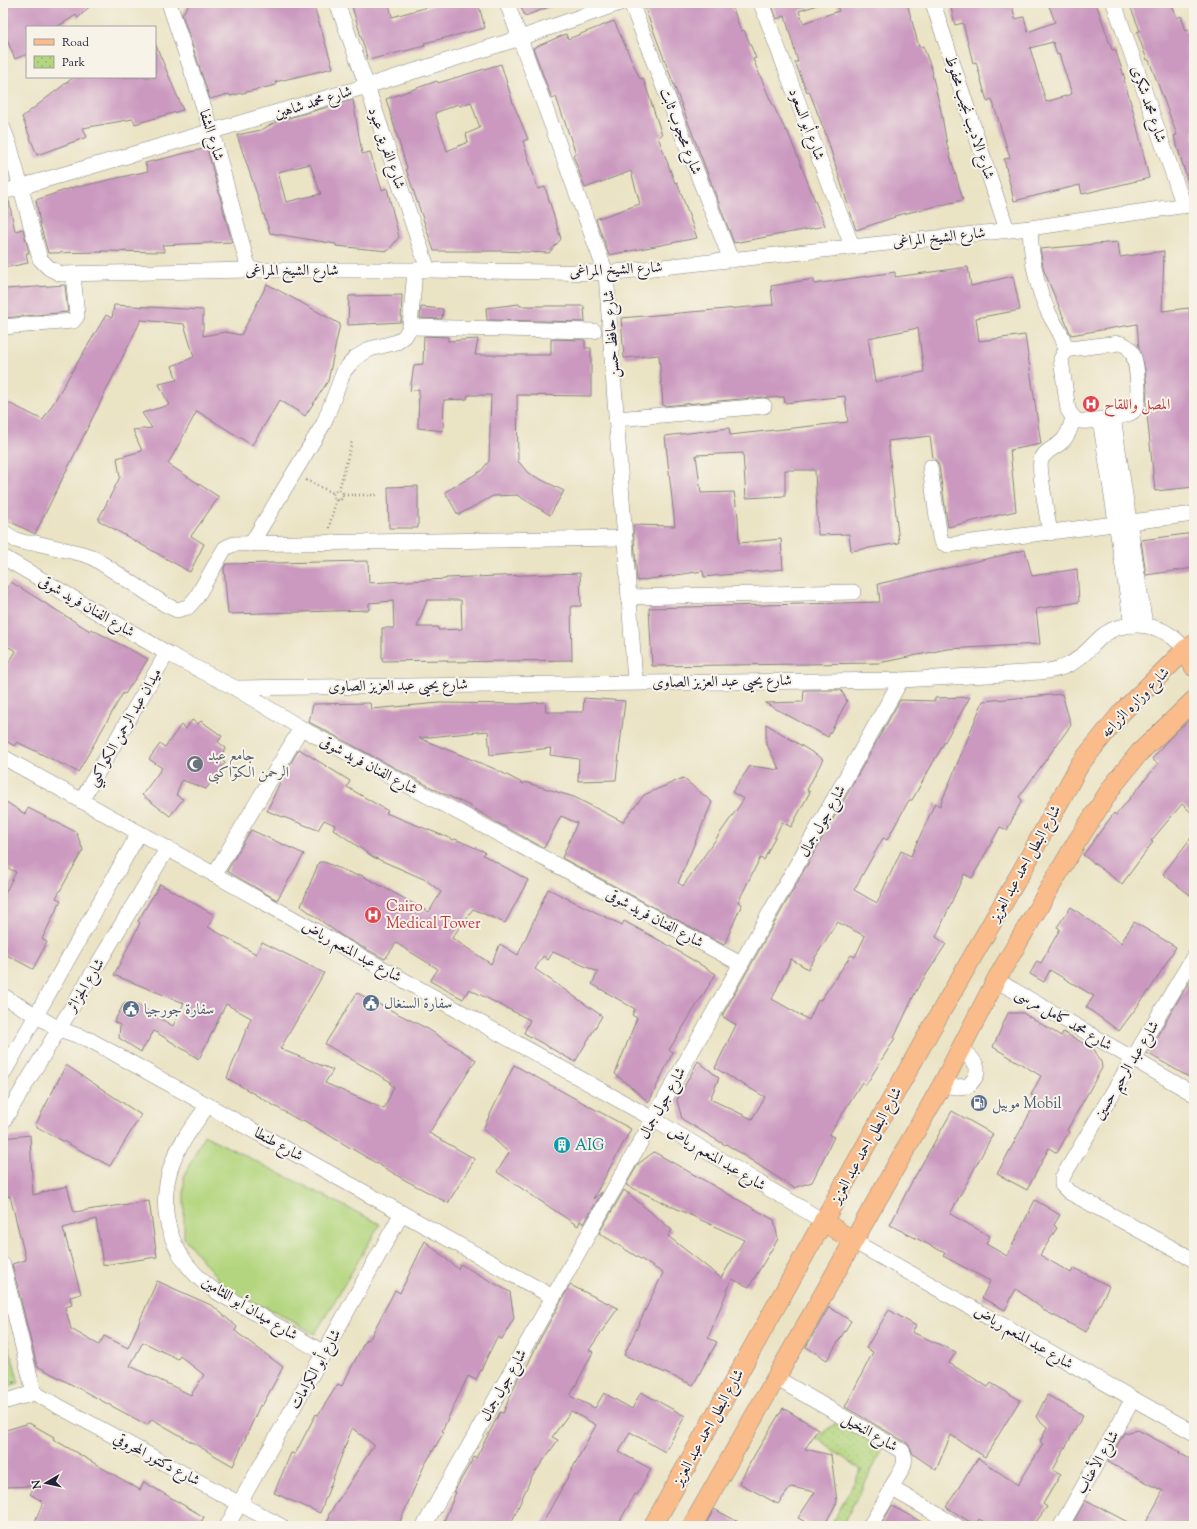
<svg xmlns="http://www.w3.org/2000/svg" width="1197" height="1529" viewBox="0 0 1197 1529" font-family="'Sorts Mill Goudy',Amiri,serif">
  <style>
    .grass { fill: #b2d57d; stroke: #6a7c5c }
    .park { fill: url(#park-dots); stroke: #6a7c5c }
    .building { fill: #cb99c0; fill-rule: evenodd }
    .lines { fill: none; stroke-linecap: round; stroke-linejoin: round }
    .minor-casing { stroke: #868280; stroke-width: 16 }
    .major-casing { stroke: #868280; stroke-width: 20 }
    .path { stroke: #868280; stroke-width: 2.5; stroke-dasharray: 1 3; stroke-linecap: butt }
    .minor { stroke: #fff; stroke-width: 15 }
    .major { stroke: #f9bc8a; stroke-width: 19 }
    .labels { text-anchor: middle; stroke-width: 4; stroke-linejoin: round; paint-order: stroke }
    .street-label { font-size: 15px; fill: #22223b; stroke: #f7f3e8 }
    .health-label { font-size: 15px; fill: #be3a42; stroke: #f7f3e8; text-anchor: start }
    .worship-label { font-size: 15px; fill: #5b616d; stroke: #f7f3e8; text-anchor: start }
    .service-label { font-size: 15px; fill: #4e5e75; stroke: #f7f3e8; text-anchor: start }
    .culture-label { font-size: 15px; fill: #0d838f; stroke: #f7f3e8; text-anchor: start }
  </style>
  <defs>
    <pattern id="park-dots" width="8" height="8" patternUnits="userSpaceOnUse"><rect width="8" height="8" fill="#b2d57d"/><path d="M2 2h.1M6 6h.1" fill="none" stroke="#99b76d" stroke-width="1.8" stroke-linecap="round"/></pattern>
  </defs>
  <rect width="100%" height="100%" fill="#f7f3e8"/>
  <filter id="ink" filterUnits="userSpaceOnUse"><feTurbulence type="fractalNoise" baseFrequency=".025" numOctaves="2"/><feDisplacementMap in="SourceGraphic" scale="8" xChannelSelector="R" yChannelSelector="G"/><feConvolveMatrix kernelMatrix="1 2 1 2 8 2 1 2 1" color-interpolation-filters="sRGB"/></filter>
  <filter id="wash" filterUnits="userSpaceOnUse"><feTurbulence type="fractalNoise" baseFrequency=".012" numOctaves="4" result="noise"/><feDisplacementMap in="SourceGraphic" scale="16" xChannelSelector="R" yChannelSelector="G"/><feGaussianBlur stdDeviation="0.9" result="paint"/><feColorMatrix in="noise" values="0 0 0 0 0 0 0 0 0 0 0 0 0 0 0 0 0 1.4 0 .05"/><feComposite in="paint" operator="in"/></filter>
  <g filter="url(#wash)">
    <rect width="100%" height="100%" fill="#eae3c4"/>
    <path class="grass" d="M204,1135L380,1224L315,1334L276,1312L230,1293L184,1238V1177Z"/>
    <g class="park">
      <path d="M3,1324L19,1383L3,1388Z"/>
      <path d="M841,1419L881,1446V1453L842,1526H830L861,1470L816,1438Z"/>
    </g>
    <g id="blocks">
      <g class="building">
        <path d="M3,3H96L88,8L78,18L76,15L57,27H27V54L15,59L3,30Z"/>
        <path d="M190,3H313L333,68L275,82L276,85L230,96L229,94L210,99L182,14Z"/>
        <path d="M351,3H389L392,17L442,3H478L485,28L424,43L425,46L368,60Z"/>
        <path d="M519,3H557V4L525,16Z"/>
        <path d="M651,3H731L741,31L744,30L756,58L753,59L770,99L786,131L787,130L825,226L734,243L644,6Z"/>
        <path d="M771,3H816L817,5L799,11L803,23L839,11L836,3H907L919,47L923,46L933,73L932,74L941,111L947,145L963,200L894,216L895,217L856,230L825,132L809,91L807,92L795,62H798L785,16L777,19Z"/>
        <path d="M950,3H1012L1015,19L1024,17L1028,32L1055,22L1048,3H1096L1112,50L1115,49L1125,79L1124,80L1134,114L1149,178L1082,194L1080,185L1014,201L1004,159L1010,158L992,99L987,101L976,62L973,63L963,23L955,25ZM1053,42L1057,55L1059,54L1072,94L1046,102L1030,48Z"/>
        <path d="M1129,3H1171L1177,18L1181,16L1186,31L1194,28V192H1191L1174,136L1177,135L1149,60H1147L1137,32L1140,31Z"/>
        <path d="M614,21L640,79L643,78L662,135L658,137L675,183L677,182L697,238L609,255L596,219L640,204L631,171L585,188L573,155L576,154L556,97L552,99L533,48L566,34L568,39Z"/>
        <path d="M155,43L183,110L135,124L133,119L83,128L87,137L37,155L22,117L74,77H155Z"/>
        <path d="M501,64L513,103L528,139L523,141L538,189L545,187L561,239L549,253L503,251H434L406,169L407,168L386,99L437,81L438,83ZM471,102L480,128L466,134L468,142L447,151L435,113L458,104L459,106Z"/>
        <path d="M353,100L362,154L370,152L382,190L387,188L399,237L388,251L336,246V244L270,233L237,135L261,130L278,121ZM310,164L321,194L286,202L278,172Z"/>
        <path d="M207,148L232,242L162,245L165,252L101,251L102,252L48,253L40,224L36,200L77,186L78,187L148,171L145,163Z"/>
        <path d="M3,201H9L15,231L23,229L29,253H26L28,263L3,268Z"/>
        <path d="M1118,242L1120,257L1164,251L1162,311L1189,308L1194,336V445L1192,446L1194,459V487L1155,491L1146,405L1147,389L1145,370L1139,348L1137,324L1071,335L1044,271L1040,249Z"/>
        <path d="M968,267L971,286L1013,276L1020,310L976,318L979,341L1025,335L1041,444L1010,450L1016,511L948,527L939,466L937,461L933,458L930,436L888,441L899,543L851,551L849,534L818,535L815,470H785V496L746,498L743,453L696,455L701,493L734,492L738,517L739,543L781,539L783,569L704,577L703,571L637,581L633,525L675,526L665,436L729,428L730,435L848,422L845,396L785,403L784,397L768,398L763,397L663,406L659,355L624,358L621,318L773,305L771,286L814,279V284L895,272V277ZM918,328L924,372L875,382L868,338Z"/>
        <path d="M267,284L340,324L328,381L305,416L280,400L252,445L197,411L168,464L219,497L191,536L204,544L190,572L98,520L120,477L117,458L142,451L133,430L152,428L142,413L169,405L159,384L177,380L172,366L194,357L184,324L141,320L35,534L3,518V400L43,420L106,315L112,318L114,305L203,310V336L225,332L241,335Z"/>
        <path d="M65,285L68,312L3,318L6,289Z"/>
        <path d="M402,295L401,322L348,325L349,296Z"/>
        <path d="M519,304L520,306H584L585,322L487,320L486,308Z"/>
        <path d="M421,307L443,309L442,319L420,318Z"/>
        <path d="M424,336L448,337V341L478,339L475,355H551V339L585,340V348H591V396L517,395L518,461L528,473L564,491L550,515L517,495L493,496L458,515L445,492L481,471L489,461L491,395H468L467,399L444,400L443,431L418,428L419,389L410,391L414,365L423,364Z"/>
        <path d="M418,486V528H389L388,487Z"/>
        <path d="M1194,533V568L1146,575L1141,540Z"/>
        <path d="M1025,550L1032,576L1077,569L1079,602L1036,609L1040,644L947,649L879,663L652,666L649,608L880,602L878,584Z"/>
        <path d="M368,561L369,583L446,579V578L580,573L581,606H571L572,660L447,662V660L382,661V628H394L393,601L369,603V610L228,614L224,568L226,564ZM427,600H461L462,629L438,630V627H417Z"/>
        <path d="M11,582L90,631L91,629L148,659L125,694L123,693L78,772L17,742L14,746L3,739V673L16,651L3,644V594Z"/>
        <path d="M804,690H841L847,701L828,737L765,703L803,702Z"/>
        <path d="M1062,694L1071,725L1019,797L1022,800L1007,830L1000,827L972,878L964,874L936,937L946,944L917,989L894,1038H895L866,1085L862,1082L829,1135L834,1137L812,1182L794,1188L726,1144L725,1145L682,1119L677,1100L698,1061L719,1078L710,1099L752,1119L765,1097L715,1068L736,1025L722,1016L900,700L935,701V698L970,697L912,800H909L887,840L883,838L854,890L877,903L901,851L911,856L935,803L940,806L983,701ZM837,922L865,936L855,957L851,955L820,1001L818,1000L809,1020L772,999L791,959L808,969Z"/>
        <path d="M584,698L625,701L616,780L578,781L579,759L550,755L551,748L490,755L488,731L419,738L495,769L524,784V782L574,797L623,822L644,795L683,778L712,802L678,883L683,886L744,799L732,792L750,766L780,770L766,743V724L823,759L807,790L810,792L791,827L782,822L764,860L760,858L738,902L742,904L724,945L562,858L577,823L561,816L544,848L496,822L468,805L440,792L309,722L313,704L370,703L371,709L440,703L520,704L545,702L546,712H583Z"/>
        <path d="M1194,715V815L1182,804L1151,841L1153,842L1122,884L1083,855L1114,813L1116,815L1158,764L1152,759L1166,742Z"/>
        <path d="M192,720L198,724L201,721L222,736L218,742L226,748L219,758L225,763L206,789L182,780L176,795L183,799L170,816L142,795L162,768L149,759L160,744L165,747L181,725L186,729Z"/>
        <path d="M299,749L350,781L347,787L388,811L386,813L454,840L455,839L485,852L483,855L528,880L505,923L473,909L452,938L491,964L500,944L518,955L548,889L622,925L624,921L666,944L716,974L669,1050L673,1052L649,1102L615,1074L637,1018L632,1015L635,1009L592,984L598,972L553,952L548,960L543,956L535,969L602,1016L575,1062L524,1033L530,1020L469,989L463,999L430,981L438,969L396,943L385,959L342,936L301,906L319,862H324L358,876L359,874L429,912L441,892L426,880L373,857L333,829L335,825L324,820L318,830L267,811L281,780Z"/>
        <path d="M3,800L25,814L28,808L76,832L83,850L56,898L61,900L42,939L47,942L33,969L3,953V897L16,872L3,866Z"/>
        <path d="M251,830L304,854L277,900L227,871Z"/>
        <path d="M1194,834V898L1163,874Z"/>
        <path d="M160,884L214,915L208,927L256,954L262,942L324,973L280,1049L333,1070L325,1083L384,1109L394,1087L390,1084L391,1082L325,1044L357,993L428,1029L476,1060L429,1133L475,1159L448,1203L405,1180L303,1120L302,1122L227,1078L251,1018L226,1004L199,1059L154,1031L141,1052L119,1038L120,1025L114,1022L124,1003L130,1006L136,1004L173,1026L184,1003L114,975L140,923L138,921Z"/>
        <path d="M1071,907L1121,943L1134,922L1176,947L1151,988L1119,1031L1086,1007L1094,996L1050,970L1044,982L1030,974L1037,961L1041,963L1060,929L1057,927Z"/>
        <path d="M1194,974V1080L1147,1053Z"/>
        <path d="M1008,1013H1023L1061,1036L1063,1032L1094,1049L1101,1062L1102,1068L1067,1130L1069,1132L1057,1153L1049,1148L1027,1190L997,1174L1038,1098L1031,1095L1041,1076L993,1047Z"/>
        <path d="M66,1065L141,1115L110,1166L35,1126Z"/>
        <path d="M514,1065L631,1129L593,1199L602,1192L584,1224L580,1221L578,1226L497,1172L509,1153L483,1129Z"/>
        <path d="M952,1111L993,1134L950,1214L990,1236L986,1244L1007,1256L1035,1200L1060,1215L1054,1225L1057,1228L1040,1255L1071,1273L1074,1268L1109,1286L1086,1332L1047,1312L1016,1289L1005,1310L982,1298L990,1281L943,1256L945,1253L890,1225L908,1189Z"/>
        <path d="M30,1135L33,1195L67,1186L74,1212L149,1201L157,1257L103,1265L96,1219L63,1228L81,1294L70,1297L72,1305L65,1307L71,1329L99,1345L104,1336L128,1348L157,1281L213,1306L237,1327L235,1331L283,1367L262,1406L260,1405L233,1466L152,1419L147,1425L37,1366L12,1264L26,1260L10,1196L3,1198V1138ZM143,1342L178,1359L180,1356L204,1375L191,1395L130,1366Z"/>
        <path d="M654,1152L774,1220L778,1239L749,1287L732,1279L708,1338L717,1342L693,1385L624,1355L663,1273L599,1233L624,1190L672,1230L668,1236L721,1278L744,1240L626,1185L638,1164Z"/>
        <path d="M425,1241L458,1269L460,1264L510,1292L514,1318L502,1339L497,1337L476,1380L468,1376L442,1431L444,1432L424,1466L398,1526H324L330,1517L328,1516L374,1445L352,1428L320,1513L274,1493L291,1453L295,1454L316,1414L318,1415L338,1384L342,1386L366,1339L369,1340L395,1290L400,1293Z"/>
        <path d="M570,1285L618,1308L589,1350L593,1352L570,1396L595,1408L604,1393L632,1409L641,1392L685,1416L665,1452L630,1432L619,1452L651,1469L637,1495L635,1494L617,1526H541L596,1425L571,1411L552,1437L558,1440L531,1478L510,1526H442L456,1492H454L474,1457L476,1458L500,1412L503,1413L519,1376L522,1371L524,1372L539,1341Z"/>
        <path d="M829,1307L851,1321L827,1360L806,1347Z"/>
        <path d="M889,1310L916,1326L912,1332L956,1352L949,1363L988,1387L991,1383L1020,1400L985,1457L951,1435L936,1470L913,1454L910,1447L907,1443L845,1407L873,1352L866,1348Z"/>
        <path d="M1047,1395L1083,1415L1053,1470L1061,1474L1043,1504L1047,1507L1033,1526H991L979,1519L975,1525L946,1507L978,1458L1018,1485L1043,1444L1040,1442L1047,1427L1036,1417Z"/>
        <path d="M783,1408L818,1429L805,1449L831,1455L837,1502L824,1526H813L798,1518L815,1492L791,1487L778,1504L739,1483L755,1454Z"/>
        <path d="M29,1423L54,1437L53,1439L140,1490L144,1482L204,1517L199,1526H33L43,1502L30,1494L35,1486L3,1487V1431Z"/>
        <path d="M1138,1430L1180,1452L1179,1453L1194,1461V1526H1144L1163,1491L1108,1462L1124,1433Z"/>
        <path d="M1086,1500L1135,1526H1071Z"/>
        <path d="M892,1506L929,1526H880Z"/>
        <path d="M714,1509L746,1526H705Z"/>
      </g>
    </g>
  </g>
  <g filter="url(#ink)">
    <use href="#blocks" fill-opacity="0" stroke="#868280" stroke-width="1"/>
    <g class="lines">
      <g class="minor-casing">
        <g id="minor">
          <path d="M169,3L212,132L249,270"/>
          <path d="M337,3L367,86L428,270"/>
          <path d="M507,3L606,273L635,682"/>
          <path d="M631,3L731,260"/>
          <path d="M761,3L852,246"/>
          <path d="M933,3L1007,230"/>
          <path d="M1114,3L1184,206"/>
          <path d="M3,128L10,147L40,259L49,268L61,274L249,270H428L606,273L1030,228L1194,204"/>
          <path d="M3,192L367,86L520,38L620,3"/>
          <path d="M1030,228C1031,256 1035,283 1047,309C1053,324 1064,334 1066,351"/>
          <path d="M3,327L73,321L77,316L73,274"/>
          <path d="M410,327L594,331"/>
          <path d="M1119,343C1124,344 1128,346 1131,351C1137,359 1141,401 1135,409C1134,411 1131,413 1128,414C1121,417 1085,423 1079,421C1074,419 1071,415 1068,410L1061,359C1063,354 1065,351 1070,349Z"/>
          <path d="M1113,417L1145,625"/>
          <path d="M617,419L764,406"/>
          <path d="M1100,419L1132,625"/>
          <path d="M930,467L940,538L943,543L948,545L1194,514"/>
          <path d="M3,532L16,540L26,543H36L83,554L92,557L166,605L177,610L188,607L196,598L222,553L225,548L234,544L625,538"/>
          <path d="M1050,533C1048,520 1038,468 1041,460C1045,451 1052,449 1059,444C1068,438 1071,427 1073,417"/>
          <path d="M251,544L324,423L344,371L355,358L370,349L397,342L405,336L410,327L415,270"/>
          <path d="M3,557L167,653L235,688L301,728L741,964"/>
          <path d="M629,597L853,592"/>
          <path d="M235,688L901,680L1040,672C1051,671 1061,669 1070,664C1084,657 1093,643 1105,634C1125,620 1157,623 1175,639C1179,642 1182,646 1185,650"/>
          <path d="M3,757L653,1119L823,1221"/>
          <path d="M81,801L167,653"/>
          <path d="M214,875L301,728"/>
          <path d="M1194,956L1062,1178V1185L1069,1192L1194,1260"/>
          <path d="M996,980L1194,1094"/>
          <path d="M3,996L59,1029L90,1040L553,1297"/>
          <path d="M3,1074L139,833"/>
          <path d="M942,1085L957,1087L968,1086C985,1070 976,1062 961,1049"/>
          <path d="M208,1105C196,1122 180,1142 173,1161C155,1210 170,1257 211,1288C222,1296 235,1302 248,1309C273,1323 298,1338 324,1353"/>
          <path d="M3,1122L167,849"/>
          <path d="M853,1241L1194,1433"/>
          <path d="M3,1265L34,1393L3,1402"/>
          <path d="M776,1378L902,1451C910,1464 897,1476 891,1488L957,1526"/>
          <path d="M34,1393L281,1526"/>
          <path d="M227,1526L402,1213"/>
          <path d="M424,1526L901,680"/>
          <path d="M870,1526L892,1489"/>
          <path d="M1061,1526L1133,1399"/>
        </g>
      </g>
      <g class="major-casing">
        <g id="major">
          <path d="M1185,650L1194,667"/>
          <path d="M823,1221L853,1241"/>
          <path d="M653,1526L927,1036L1024,867L1080,764L1122,712L1185,650L1194,644"/>
          <path d="M692,1526L942,1085L996,980L1076,843L1112,787L1139,753L1194,700"/>
        </g>
      </g>
      <g class="path">
        <path d="M306,480L333,493"/>
        <circle cx="338" cy="495" r="5"/>
        <path d="M339,490L352,441"/>
        <path d="M343,495H378"/>
        <path d="M329,528L336,500"/>
        <path d="M3,1376L15,1383"/>
      </g>
      <use href="#minor" class="minor"/>
      <use href="#major" class="major"/>
    </g>
  </g>
  <defs>
    <g id="hospital-disc" transform="scale(0.9)"><circle r="9.5" fill="#e0444e" stroke="#f7f3e8"/><path d="M-5-5h3v3.5h4V-5h3V5h-3V1.5h-4V5h-3Z" fill="#fff"/></g>
    <g id="mosque-disc" transform="scale(0.9)"><circle r="9.5" fill="#6b7280" stroke="#f7f3e8"/><path d="M3.5-4.9A6 6 0 1 0 3.5 4.9A5 5 0 1 1 3.5-4.9Z" fill="#fff"/></g>
    <g id="civic-disc" transform="scale(0.9)"><circle r="9.5" fill="#5c6f8a" stroke="#f7f3e8"/><path d="M-.6-6.5H3V-4.5H.6V-3L4-1V1h2V6H-6V1h2V-1L-.6-3ZM-1.2 2.5V6h2.4V2.5Z" fill="#fff"/></g>
    <g id="fuel-disc" transform="scale(0.9)"><circle r="9.5" fill="#5c6f8a" stroke="#f7f3e8"/><path d="M-5.5-6h7V0h2V4h1.3V-2.5L3-4.5l.8-.8L6-3V5H2.5V1h-1V6h-7ZM-4.2-4.7v3.2H.2V-4.7Z" fill="#fff"/></g>
    <g id="building-disc" transform="scale(0.9)"><circle r="9.5" fill="#0f9aa8" stroke="#f7f3e8"/><path d="M-4-6H4V6H1V3H-1V6H-4ZM-2.5-4.3h1.7v1.8h-1.7ZM.8-4.3h1.7v1.8H.8ZM-2.5-1h1.7V.8h-1.7ZM.8-1h1.7V.8H.8Z" fill="#fff"/></g>
  </defs>
  <g fill-rule="evenodd">
    <use href="#hospital-disc" x="1091" y="404"/>
    <use href="#mosque-disc" x="195" y="764"/>
    <use href="#hospital-disc" x="373" y="915"/>
    <use href="#civic-disc" x="371" y="1003"/>
    <use href="#civic-disc" x="131" y="1009"/>
    <use href="#fuel-disc" x="979" y="1103"/>
    <use href="#building-disc" x="562" y="1145"/>
  </g>
  <g class="labels">
    <g class="street-label">
      <text transform="translate(313 102) rotate(-17)" y="5">شارع محمد شاهين</text>
      <text transform="translate(1149 104) rotate(71)" y="5">شارع محمد شكرى</text>
      <text transform="translate(970 117) rotate(72)" y="5">شارع الاديب نجيب محفوظ</text>
      <text transform="translate(807 124) rotate(69)" y="5">شارع أبو السعود</text>
      <text transform="translate(681 131) rotate(69)" y="5">شارع محجوب ثابت</text>
      <text transform="translate(212 135) rotate(73)" y="5">شارع الشفا</text>
      <text transform="translate(387 148) rotate(71)" y="5">شارع الفريق عبود</text>
      <text transform="translate(939 237) rotate(-6)" y="5">شارع الشيخ المراغى</text>
      <text transform="translate(616 269) rotate(-3)" y="5">شارع الشيخ المراغى</text>
      <text x="292" y="275">شارع الشيخ المراغى</text>
      <text transform="translate(611 334) rotate(-94)" y="5">شارع حافظ حسن</text>
      <text transform="translate(87 606) rotate(30)" y="5">شارع الفنان فريد شوقى</text>
      <text transform="translate(722 681) rotate(-1)" y="5">شارع يحيى عبد العزيز الصاوى</text>
      <text transform="translate(398 685) rotate(-1)" y="5">شارع يحيى عبد العزيز الصاوى</text>
      <text transform="translate(1135 702) rotate(-46)" y="5">شارع وزاره الزراعه</text>
      <text transform="translate(124 727) rotate(-60)" y="5">ميدان عبد الرحمن الكواكبي</text>
      <text transform="translate(369 765) rotate(28)" y="5">شارع الفنان فريد شوقى</text>
      <text transform="translate(822 821) rotate(-61)" y="5">شارع جول جمال</text>
      <text transform="translate(1025 863) rotate(-61)" y="5">شارع البطل احمد عبد العزيز</text>
      <text transform="translate(655 918) rotate(28)" y="5">شارع الفنان فريد شوقى</text>
      <text transform="translate(352 951) rotate(29)" y="5">شارع عبد المنعم رياض</text>
      <text transform="translate(85 985) rotate(-59)" y="5">شارع الجزائر</text>
      <text transform="translate(1064 1019) rotate(30)" y="5">شارع محمد كامل مرسى</text>
      <text transform="translate(1126 1070) rotate(-59)" y="5">شارع عبد الرحيم حسين</text>
      <text transform="translate(662 1103) rotate(-61)" y="5">شارع جول جمال</text>
      <text transform="translate(279 1144) rotate(29)" y="5">شارع طنطا</text>
      <text transform="translate(866 1145) rotate(-61)" y="5">شارع البطل احمد عبد العزيز</text>
      <text transform="translate(717 1158) rotate(31)" y="5">شارع عبد المنعم رياض</text>
      <text transform="translate(250 1308) rotate(31)" y="5">شارع ميدان أبو اللثامين</text>
      <text transform="translate(1024 1337) rotate(30)" y="5">شارع عبد المنعم رياض</text>
      <text transform="translate(315 1369) rotate(-61)" y="5">شارع أبو الكرامات</text>
      <text transform="translate(503 1385) rotate(-61)" y="5">شارع جول جمال</text>
      <text transform="translate(708 1427) rotate(-61)" y="5">شارع البطل احمد عبد العزيز</text>
      <text transform="translate(870 1432) rotate(30)" y="5">شارع النخيل</text>
      <text transform="translate(157 1459) rotate(28)" y="5">شارع دكتور المحروقي</text>
      <text transform="translate(1097 1462) rotate(-60)" y="5">شارع الأعناب</text>
    </g>
    <g class="health-label">
      <text x="1104" y="409">المصل واللقاح</text>
      <text x="386" y="911">Cairo<tspan x="386" dy="17">Medical Tower</tspan></text>
    </g>
    <g class="worship-label">
      <text x="208" y="760">جامع عبد<tspan x="208" dy="17">الرحمن الكواكبى</tspan></text>
    </g>
    <g class="service-label">
      <text x="384" y="1008">سفارة السنغال</text>
      <text x="144" y="1014">سفارة جورجيا</text>
      <text x="992" y="1108">موبيل Mobil</text>
    </g>
    <g class="culture-label">
      <text x="575" y="1150">AIG</text>
    </g>
  </g>
  <rect width="1197" height="1529" fill="none" stroke="#f7f3e8" stroke-width="16"/>
  <rect x="26" y="26" width="130" height="52" fill="#f7f3e8" stroke="#a29fa3"/>
  <rect x="34" y="39" width="20" height="6" fill="#f9bc8a" stroke="#a29fa3"/>
  <text x="62" y="46" font-size="12" fill="#22223b">Road</text>
  <rect x="34" y="56" width="20" height="12" fill="url(#park-dots)" stroke="#a29fa3"/>
  <text x="62" y="66" font-size="12" fill="#22223b">Park</text>
  <g transform="translate(46 1483) rotate(261)" stroke="#f7f3e8" stroke-width="3" paint-order="stroke">
  <path d="M0-3L7 15L0 10L-7 15Z" fill="#22223b"/>
  <text y="-6" font-size="11" font-weight="bold" text-anchor="middle" fill="#22223b">N</text>
  </g>
</svg>
